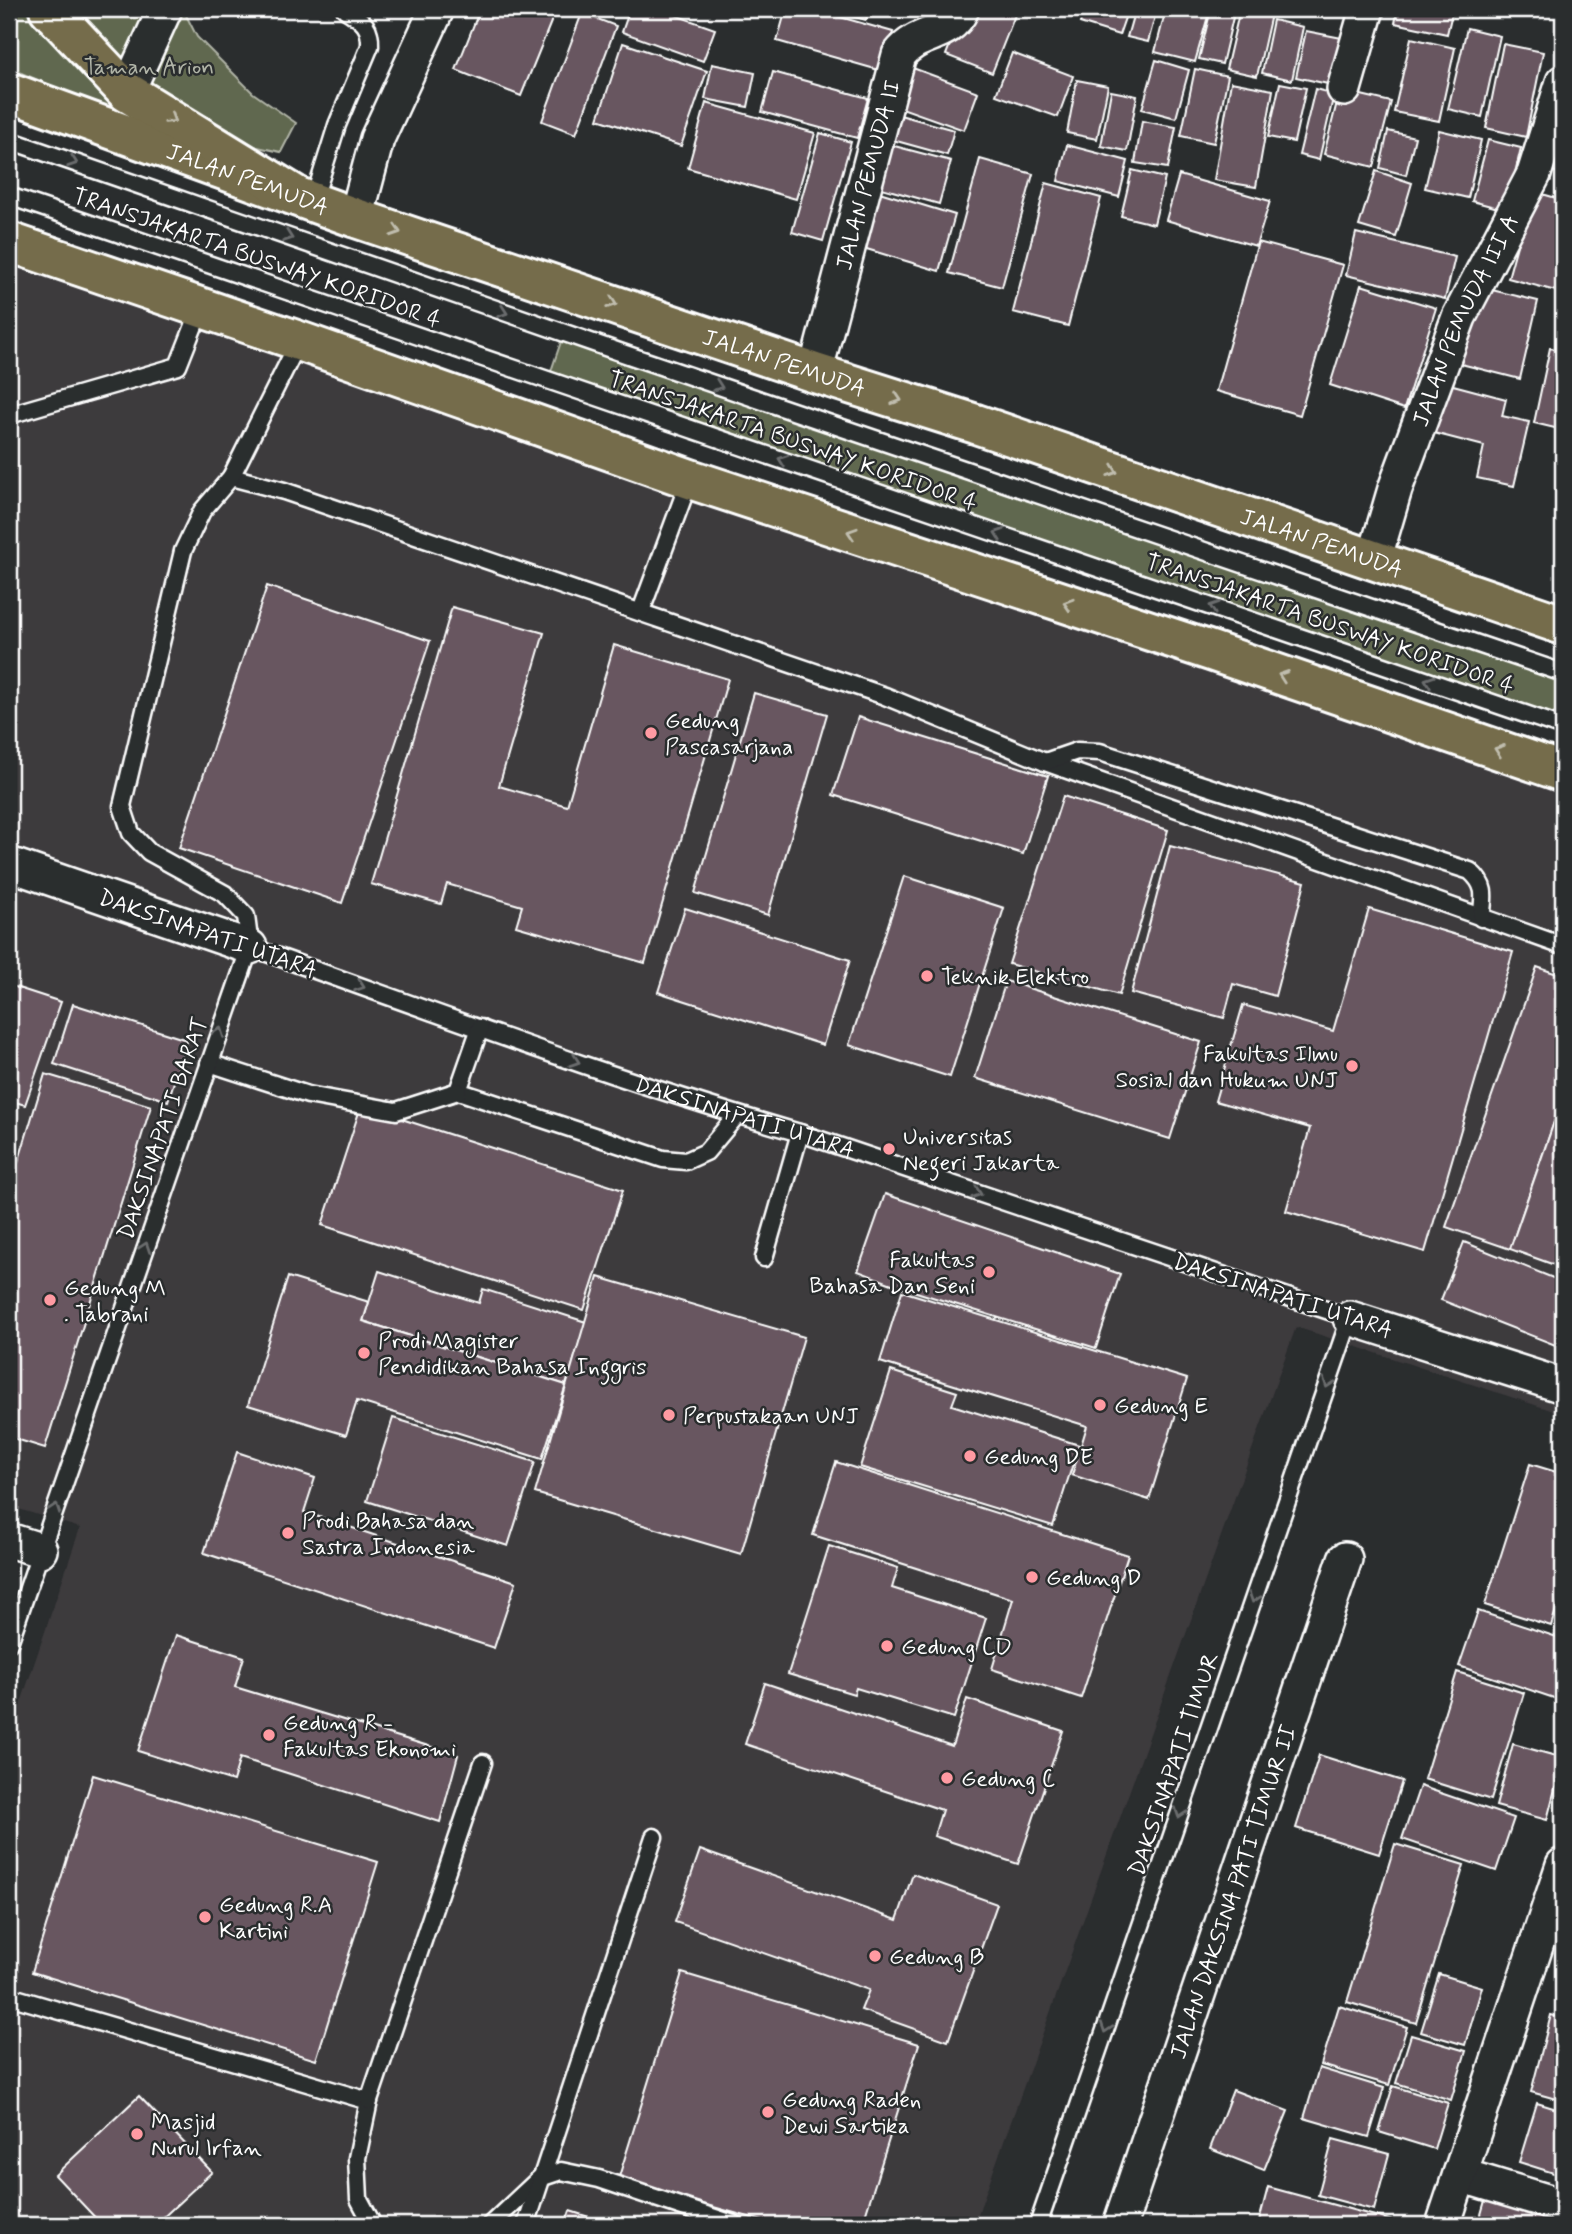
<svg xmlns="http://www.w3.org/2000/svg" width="1572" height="2234" viewBox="0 0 1572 2234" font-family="Mynerve,sans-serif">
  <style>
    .built { fill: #3d3a3d }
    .green { fill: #61684f; stroke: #b0b4a7; stroke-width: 2 }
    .building { fill: #685760; stroke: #fff; stroke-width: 2 }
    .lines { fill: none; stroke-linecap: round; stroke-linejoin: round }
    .service-casing { stroke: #fff; stroke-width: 21 }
    .minor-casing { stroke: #fff; stroke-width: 38 }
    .primary-casing { stroke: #fff; stroke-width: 44 }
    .trunk-casing { stroke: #fff; stroke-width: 44 }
    .service { stroke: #2a2d2e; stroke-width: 16 }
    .minor { stroke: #2a2d2e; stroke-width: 33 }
    .primary { stroke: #746c4b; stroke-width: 38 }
    .trunk { stroke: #746c4b; stroke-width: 38 }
    .oneway { stroke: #c0bdae }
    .oneway2 { stroke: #6a6c6d }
    .poi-dot { fill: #ff9aa2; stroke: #2a2d2e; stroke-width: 2.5 }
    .labels { text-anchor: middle; stroke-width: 5; stroke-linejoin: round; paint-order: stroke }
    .park-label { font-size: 23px; fill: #b0b4a7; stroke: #2a2d2e }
    .street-label { font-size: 23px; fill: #fff; stroke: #2a2d2e }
    .poi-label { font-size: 23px; fill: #fff; stroke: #2a2d2e; text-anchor: start }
  </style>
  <rect width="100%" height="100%" fill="#2a2d2e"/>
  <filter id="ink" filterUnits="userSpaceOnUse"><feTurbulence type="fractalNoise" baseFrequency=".0143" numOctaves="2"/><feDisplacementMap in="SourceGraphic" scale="14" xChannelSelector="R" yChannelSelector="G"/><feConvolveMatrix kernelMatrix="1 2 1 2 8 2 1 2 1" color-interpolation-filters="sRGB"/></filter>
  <g filter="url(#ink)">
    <path class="built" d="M9,237L1563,772V1414L1296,1327L974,2225H9V1738L80,1528L9,1506Z"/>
    <g class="green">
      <path d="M9,9H183L197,37L253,93L296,123L281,152L137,121L9,68Z"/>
      <path d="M564,333L1563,673V727L548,380Z"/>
    </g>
    <g class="building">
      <path d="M480,9H531L553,17L521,96L456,70Z"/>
      <path d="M630,9H658L715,29L703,61L622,32Z"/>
      <path d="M786,9H812L893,32L882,71L777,41Z"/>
      <path d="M826,9H869L866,20Z"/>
      <path d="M964,9H1000L1015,15L992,73L946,55Z"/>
      <path d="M1085,9H1128L1119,35L1080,23Z"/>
      <path d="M1135,9H1157L1148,42L1127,37Z"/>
      <path d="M1166,9H1210L1195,62L1155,52Z"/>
      <path d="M1211,9H1235L1222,64L1199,59Z"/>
      <path d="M1240,9L1272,10L1257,76L1226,69Z"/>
      <path d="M1398,9H1453L1447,34L1395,23Z"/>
      <path d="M582,13L616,26L576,134L542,121Z"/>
      <path d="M1273,20L1303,27L1292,80L1262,73Z"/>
      <path d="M1467,28L1500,36L1482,117L1448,109Z"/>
      <path d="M1306,31L1347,39L1337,86L1296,77Z"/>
      <path d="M1411,38L1455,48L1439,121L1394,112Z"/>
      <path d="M623,43L707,71L681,146L598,119Z"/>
      <path d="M1503,44L1543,52L1526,137L1486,128Z"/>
      <path d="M1012,53L1073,76L1058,117L996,95Z"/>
      <path d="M1156,60L1189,70L1176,118L1142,109Z"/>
      <path d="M712,64L755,73L748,107L705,99Z"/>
      <path d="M910,67L978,92L964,130L896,106Z"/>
      <path d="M1195,69L1228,76L1214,143L1181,136Z"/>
      <path d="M773,72L868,98L857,138L762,112Z"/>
      <path d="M1077,80L1108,86L1097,139L1067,133Z"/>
      <path d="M1231,82L1273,90L1256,187L1214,180Z"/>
      <path d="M1280,83L1306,88L1294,142L1268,137Z"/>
      <path d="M1315,89L1334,94L1319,160L1299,155Z"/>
      <path d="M1340,90L1391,102L1374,167L1324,154Z"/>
      <path d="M1111,91L1137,96L1127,151L1101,146Z"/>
      <path d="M706,103L815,133L796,199L688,168Z"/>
      <path d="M889,112L954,130L947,155L882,137Z"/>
      <path d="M1142,121L1176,127L1168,168L1135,163Z"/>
      <path d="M1563,127V173L1543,170Z"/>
      <path d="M1439,130L1481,140L1468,198L1425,188Z"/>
      <path d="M1388,131L1415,137L1406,175L1380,168Z"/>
      <path d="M820,133L851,142L823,241L792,232Z"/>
      <path d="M1488,140L1521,148L1506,210L1472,201Z"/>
      <path d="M883,143L951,161L939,204L871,185Z"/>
      <path d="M1067,145L1128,161L1119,197L1058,181Z"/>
      <path d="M980,159L1033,174L1002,287L949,273Z"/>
      <path d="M1132,170L1165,178L1154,224L1121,216Z"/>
      <path d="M1376,171L1412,183L1396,237L1359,226Z"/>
      <path d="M1179,175L1270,201L1256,246L1166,220Z"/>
      <path d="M1046,183L1101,198L1068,326L1013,312Z"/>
      <path d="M876,191L955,215L939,271L860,247Z"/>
      <path d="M1532,191L1563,200V293L1508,278Z"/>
      <path d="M1356,233L1455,257L1445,299L1346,275Z"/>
      <path d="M1258,242L1343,265L1300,415L1216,391Z"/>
      <path d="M1361,285L1436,308L1404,409L1330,385Z"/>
      <path d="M1479,287L1538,301L1520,379L1461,364Z"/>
      <path d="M1550,348L1563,351V430L1534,423Z"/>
      <path d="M1438,381L1506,399L1502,416L1529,422L1514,486L1477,478L1484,446L1426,431Z"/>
      <path d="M267,586L430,641L342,903L179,848Z"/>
      <path d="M452,607L544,633L499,786L567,806L614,645L728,679L645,963L516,926L522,906L447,884L441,904L371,884Z"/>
      <path d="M754,693L827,714L768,915L695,893Z"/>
      <path d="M858,717L1048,776L1023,854L833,795Z"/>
      <path d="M1063,796L1168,830L1119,995L1009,964Z"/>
      <path d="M1170,846L1305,882L1275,996L1233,984L1224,1018L1131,993Z"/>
      <path d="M904,876L1004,908L950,1077L849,1045Z"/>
      <path d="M685,908L850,960L823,1045L658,992Z"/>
      <path d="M1369,909L1513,952L1425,1252L1286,1211L1310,1128L1215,1101L1243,1005L1333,1031Z"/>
      <path d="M1537,967L1563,976V1096L1510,1249L1446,1227Z"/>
      <path d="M1006,981L1201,1042L1170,1139L975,1078Z"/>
      <path d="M9,985L61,1002L25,1105L9,1100Z"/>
      <path d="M73,1004L187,1040L168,1101L54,1064Z"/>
      <path d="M45,1074L151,1106L45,1448L9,1437V1160L18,1163Z"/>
      <path d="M1563,1096V1268L1510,1249Z"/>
      <path d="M361,1106L623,1190L584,1310L322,1225Z"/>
      <path d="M885,1194L1120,1274L1096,1348L897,1286L858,1271Z"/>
      <path d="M1464,1242L1563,1282V1348L1441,1300Z"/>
      <path d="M379,1271L479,1303L483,1289L586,1322L566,1385L363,1321Z"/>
      <path d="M288,1277L369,1302L363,1321L566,1385L542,1459L357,1401L346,1435L248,1405Z"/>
      <path d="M598,1277L804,1337L741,1554L535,1493Z"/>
      <path d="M902,1291L1187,1379L1149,1500L1072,1475L1087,1426L880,1362Z"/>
      <path d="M891,1371L957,1392L952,1405L1079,1445L1053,1526L860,1467Z"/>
      <path d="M393,1418L535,1462L508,1546L367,1501Z"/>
      <path d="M237,1452L315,1478L304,1512L516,1582L494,1648L204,1553Z"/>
      <path d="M836,1462L1128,1555L1081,1698L992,1669L1013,1599L813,1535Z"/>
      <path d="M1530,1464L1563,1474V1587L1551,1626L1485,1605Z"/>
      <path d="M829,1546L898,1568L892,1588L986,1618L954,1718L856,1688L854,1694L788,1674Z"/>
      <path d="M1478,1611L1563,1639V1701L1459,1666Z"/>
      <path d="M176,1635L244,1657L235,1687L458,1755L440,1822L240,1758L233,1781L138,1751Z"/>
      <path d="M1457,1672L1524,1693L1491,1800L1424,1779Z"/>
      <path d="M765,1683L952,1746L967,1699L1063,1731L1018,1864L934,1836L942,1810L745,1744Z"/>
      <path d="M1513,1744L1563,1758L1547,1820L1496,1806Z"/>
      <path d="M1319,1755L1402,1781L1379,1854L1296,1828Z"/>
      <path d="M93,1775L378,1862L316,2060L32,1972Z"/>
      <path d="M1420,1786L1514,1818L1496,1871L1402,1839Z"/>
      <path d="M1395,1844L1464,1865L1416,2023L1347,2002Z"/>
      <path d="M700,1850L897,1920L913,1874L997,1904L948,2041L861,2010L869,1990L675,1922Z"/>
      <path d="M682,1973L919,2044L862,2225H777L618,2180Z"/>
      <path d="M1439,1974L1482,1987L1465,2045L1421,2032Z"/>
      <path d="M1339,2006L1407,2027L1389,2085L1321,2065Z"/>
      <path d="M1551,2015L1563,2018V2101L1531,2092Z"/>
      <path d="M1411,2035L1466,2051L1451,2100L1396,2083Z"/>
      <path d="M1319,2068L1384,2088L1369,2137L1304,2118Z"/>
      <path d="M1393,2086L1448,2103L1434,2149L1379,2132Z"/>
      <path d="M1233,2090L1288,2111L1264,2170L1210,2149Z"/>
      <path d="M139,2096L212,2172L155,2225H102L55,2175Z"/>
      <path d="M1537,2103L1563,2111V2176L1519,2162Z"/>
      <path d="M1333,2139L1389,2154L1374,2210L1318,2195Z"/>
      <path d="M1268,2187L1397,2222L1396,2225H1258Z"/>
      <path d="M1486,2197L1563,2221V2225H1478Z"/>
      <path d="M570,2211L614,2225H565Z"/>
    </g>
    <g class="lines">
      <g class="service-casing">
        <g id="service">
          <path d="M9,140L631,356L1563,673"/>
          <path d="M9,196L1563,727"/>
          <path d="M313,202L337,125L370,46C371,24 361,20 345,9"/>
          <path d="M9,415L178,366L201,308"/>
          <path d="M231,477L284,491L885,696L1045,762L1563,946"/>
          <path d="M641,611L690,479"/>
          <path d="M1045,762L1077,751L1100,752L1470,871C1487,886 1484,896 1481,918"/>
          <path id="s1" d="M250,947C432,1011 614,1080 800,1133L1350,1318L1038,2225"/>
          <path d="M480,1028L458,1091L663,1159L686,1161L706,1152L737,1115"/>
          <path d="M209,1063L308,1095L396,1111L458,1091"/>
          <path d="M764,1258L800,1133"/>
          <path d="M9,1643L250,947L246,916L225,894L149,852L131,833L122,806L183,551L202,511L231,477L299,341"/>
          <path d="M9,1996L369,2101L357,2158L359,2199L373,2225"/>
          <path d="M369,2101L483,1763"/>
          <path d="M490,2225L540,2178L561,2171L599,2179L736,2225"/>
          <path d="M526,2225L654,1837"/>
        </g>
      </g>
      <g class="minor-casing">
        <g id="minor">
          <path d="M1344,89L1367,9"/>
          <path d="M127,92L165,9"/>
          <path d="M356,218L377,139L437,9"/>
          <path id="s2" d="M815,373L899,55C919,29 948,39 962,9"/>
          <path id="s3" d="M1374,560L1395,489L1459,317L1534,174L1563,82"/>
          <path d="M9,864L250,947"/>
          <path d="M1350,1318L1563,1386"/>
          <path d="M9,1540L40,1550"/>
          <path d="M1460,2175L1563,2206"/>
          <path id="s4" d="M1120,2225L1345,1559"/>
          <path d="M1443,2225L1563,1865"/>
        </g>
      </g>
      <g class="primary-casing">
        <g id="primary">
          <path id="s5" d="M9,92L356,218L815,373L976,424L1563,625"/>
          <path d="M9,242L299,341L690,479L1211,651L1563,772"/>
        </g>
      </g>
      <g class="trunk-casing">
        <path id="trunk" d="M49,9L127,92L293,194"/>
      </g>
      <use href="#service" class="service"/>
      <use href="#minor" class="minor"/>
      <use href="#primary" class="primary"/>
      <use href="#trunk" class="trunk"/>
    </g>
    <defs><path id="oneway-chevron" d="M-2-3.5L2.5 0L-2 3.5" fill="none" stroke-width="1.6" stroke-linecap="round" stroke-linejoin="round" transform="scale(1.75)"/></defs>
    <g class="oneway">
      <use href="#oneway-chevron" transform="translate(171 119) rotate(32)"/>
      <use href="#oneway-chevron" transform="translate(396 231) rotate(18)"/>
      <use href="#oneway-chevron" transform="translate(612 303) rotate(19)"/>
      <use href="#oneway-chevron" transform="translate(897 399) rotate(18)"/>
      <use href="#oneway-chevron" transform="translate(1113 471) rotate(19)"/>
      <use href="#oneway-chevron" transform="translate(852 533) rotate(-162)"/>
      <use href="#oneway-chevron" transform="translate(1068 604) rotate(-162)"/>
      <use href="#oneway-chevron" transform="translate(1283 676) rotate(-161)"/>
      <use href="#oneway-chevron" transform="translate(1499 750) rotate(-161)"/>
    </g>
    <g class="oneway2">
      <use href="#oneway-chevron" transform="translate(73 162) rotate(19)"/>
      <use href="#oneway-chevron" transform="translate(288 237) rotate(19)"/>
      <use href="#oneway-chevron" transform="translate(503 312) rotate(19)"/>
      <use href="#oneway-chevron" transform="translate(718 386) rotate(19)"/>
      <use href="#oneway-chevron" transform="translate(783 460) rotate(-161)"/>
      <use href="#oneway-chevron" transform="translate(999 534) rotate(-161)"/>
      <use href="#oneway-chevron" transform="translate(1214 607) rotate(-161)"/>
      <use href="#oneway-chevron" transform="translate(1429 681) rotate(-161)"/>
      <use href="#oneway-chevron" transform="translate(360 986) rotate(20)"/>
      <use href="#oneway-chevron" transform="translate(219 1032) rotate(-70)"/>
      <use href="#oneway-chevron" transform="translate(575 1061) rotate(19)"/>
      <use href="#oneway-chevron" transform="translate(977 1193) rotate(19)"/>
      <use href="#oneway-chevron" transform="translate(145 1247) rotate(-71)"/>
      <use href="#oneway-chevron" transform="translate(1328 1383) rotate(109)"/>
      <use href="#oneway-chevron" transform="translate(55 1508) rotate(-71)"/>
      <use href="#oneway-chevron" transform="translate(1254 1598) rotate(109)"/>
      <use href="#oneway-chevron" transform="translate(1180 1813) rotate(109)"/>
      <use href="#oneway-chevron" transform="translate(1106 2028) rotate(109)"/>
    </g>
  </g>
  <g class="poi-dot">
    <circle cx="651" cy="733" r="7"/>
    <circle cx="927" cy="976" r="7"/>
    <circle cx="1352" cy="1066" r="7"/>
    <circle cx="889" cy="1149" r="7"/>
    <circle cx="989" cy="1272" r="7"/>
    <circle cx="50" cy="1300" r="7"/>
    <circle cx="364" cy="1353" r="7"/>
    <circle cx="1100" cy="1405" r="7"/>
    <circle cx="669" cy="1415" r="7"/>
    <circle cx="970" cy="1456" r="7"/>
    <circle cx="288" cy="1533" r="7"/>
    <circle cx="1032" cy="1577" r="7"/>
    <circle cx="887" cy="1646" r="7"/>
    <circle cx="269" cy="1735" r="7"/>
    <circle cx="947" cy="1778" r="7"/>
    <circle cx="205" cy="1917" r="7"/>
    <circle cx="875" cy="1956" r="7"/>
    <circle cx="768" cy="2112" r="7"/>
    <circle cx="137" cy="2134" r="7"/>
  </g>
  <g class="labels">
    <g class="park-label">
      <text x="149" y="74">Taman Arion</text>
    </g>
    <g class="street-label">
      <text dy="8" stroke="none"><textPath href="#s2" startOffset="205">JALAN PEMUDA II</textPath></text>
      <text dy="8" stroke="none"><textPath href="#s5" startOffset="254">JALAN PEMUDA</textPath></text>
      <text transform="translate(257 257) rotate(19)" y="8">TRANSJAKARTA BUSWAY KORIDOR 4</text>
      <text dy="8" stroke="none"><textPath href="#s3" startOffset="257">JALAN PEMUDA III A</textPath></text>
      <text dy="8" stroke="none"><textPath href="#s5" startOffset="821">JALAN PEMUDA</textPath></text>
      <text transform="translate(793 440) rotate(19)" y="8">TRANSJAKARTA BUSWAY KORIDOR 4</text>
      <text dy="8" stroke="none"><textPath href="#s5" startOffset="1388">JALAN PEMUDA</textPath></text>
      <text transform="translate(1330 623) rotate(19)" y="8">TRANSJAKARTA BUSWAY KORIDOR 4</text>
      <text transform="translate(208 933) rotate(19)" y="8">DAKSINAPATI UTARA</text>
      <text dy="8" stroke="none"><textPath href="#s1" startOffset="523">DAKSINAPATI UTARA</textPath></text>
      <text transform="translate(162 1128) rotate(-71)" y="8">DAKSINAPATI BARAT</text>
      <text transform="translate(1283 1295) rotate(18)" y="8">DAKSINAPATI UTARA</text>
      <text transform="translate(1173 1764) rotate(-71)" y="8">DAKSINAPATI TIMUR</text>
      <text dy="8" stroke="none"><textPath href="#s4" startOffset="352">JALAN DAKSINA PATI TIMUR II</textPath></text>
    </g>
    <g class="poi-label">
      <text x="665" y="728">Gedung<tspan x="665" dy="26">Pascasarjana</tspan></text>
      <text x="941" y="984">Teknik Elektro</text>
      <text x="1338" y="1061" text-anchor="end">Fakultas Ilmu<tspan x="1338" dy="26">Sosial dan Hukum UNJ</tspan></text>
      <text x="903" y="1144">Universitas<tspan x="903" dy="26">Negeri Jakarta</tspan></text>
      <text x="975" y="1267" text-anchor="end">Fakultas<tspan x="975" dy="26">Bahasa Dan Seni</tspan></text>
      <text x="64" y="1295">Gedung M<tspan x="64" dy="26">. Tabrani</tspan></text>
      <text x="378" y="1348">Prodi Magister<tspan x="378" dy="26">Pendidikan Bahasa Inggris</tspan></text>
      <text x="1114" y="1413">Gedung E</text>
      <text x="683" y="1423">Perpustakaan UNJ</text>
      <text x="984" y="1464">Gedung DE</text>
      <text x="302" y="1528">Prodi Bahasa dan<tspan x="302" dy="26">Sastra Indonesia</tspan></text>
      <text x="1046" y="1585">Gedung D</text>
      <text x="901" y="1654">Gedung CD</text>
      <text x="283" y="1730">Gedung R -<tspan x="283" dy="26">Fakultas Ekonomi</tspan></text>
      <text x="961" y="1786">Gedung C</text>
      <text x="219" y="1912">Gedung R.A<tspan x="219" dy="26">Kartini</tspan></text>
      <text x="889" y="1964">Gedung B</text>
      <text x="782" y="2107">Gedung Raden<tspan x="782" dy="26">Dewi Sartika</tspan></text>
      <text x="151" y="2129">Masjid<tspan x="151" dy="26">Nurul Irfan</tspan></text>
    </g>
  </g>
  <rect width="1572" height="2234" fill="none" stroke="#2a2d2e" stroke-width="35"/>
  <rect x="18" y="18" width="1537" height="2199" fill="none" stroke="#fff" stroke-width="2.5" filter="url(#ink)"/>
</svg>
